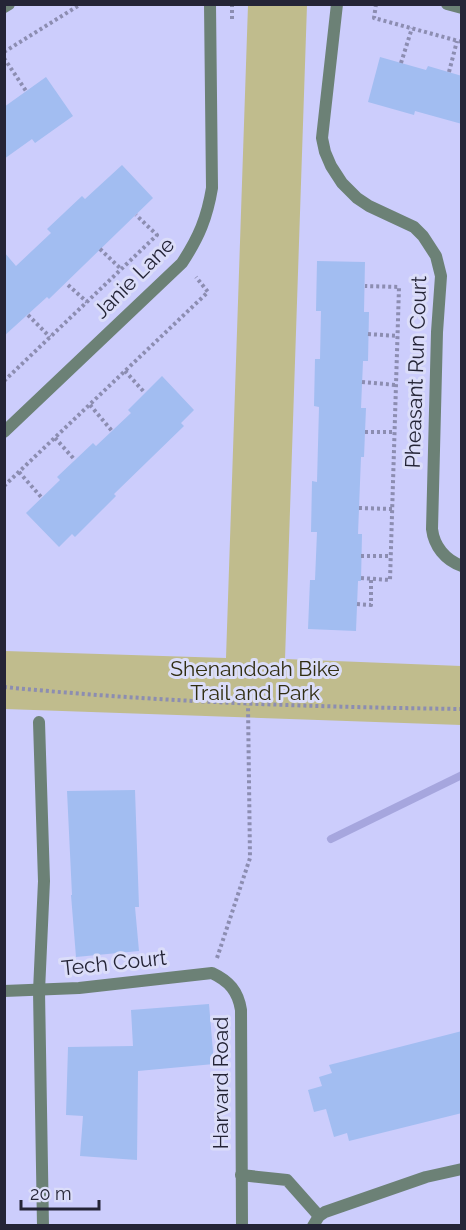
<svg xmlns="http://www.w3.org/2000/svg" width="466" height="1230" viewBox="0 0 466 1230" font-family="Raleway,sans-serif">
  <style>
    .green { fill: #c0bc8d }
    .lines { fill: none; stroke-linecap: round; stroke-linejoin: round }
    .stream { stroke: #a6a6de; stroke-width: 8 }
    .building { fill: #a2bdf1 }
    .path { stroke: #8c8db1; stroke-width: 4; stroke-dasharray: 3 3; stroke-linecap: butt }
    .street { stroke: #6c8176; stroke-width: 12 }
    .labels { text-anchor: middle; stroke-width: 6; stroke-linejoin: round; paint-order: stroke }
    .street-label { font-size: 21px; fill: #242436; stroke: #dbddf9 }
    .park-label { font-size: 21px; fill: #302d11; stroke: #dbddf9 }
  </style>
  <rect width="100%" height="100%" fill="#cccdfc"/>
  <path class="green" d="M248,5H307L285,659L461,666V725L5,709V651L226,658Z"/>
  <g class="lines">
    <path class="stream" d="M331,839L462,775"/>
  </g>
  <g class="building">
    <path d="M380,57L426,70L428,66L462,76V124L415,111L414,115L368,102Z"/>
    <path d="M46,77L73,116L35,143L32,139L4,159V107Z"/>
    <path d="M122,165L153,198L49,299L47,297L4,336V252L16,266L51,233L47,229L82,196L85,199Z"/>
    <path d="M317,261L365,262L364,312H369L368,361H363L361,408H366L364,457H361L358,534H362L361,581H358L356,631L308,629L310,580H315L317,532H311L312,481L317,482L319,407L314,406L315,359H320L321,311H316Z"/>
    <path d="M162,376L194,410L181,423L184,426L114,494L116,496L75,537L72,534L59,547L26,513L60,480L57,477L93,443L96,446L131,413L128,410Z"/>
    <path d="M135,790L139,907H135L139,951L76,957L71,895H72L67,791Z"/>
    <path d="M209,1004L214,1064L138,1071L137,1160L80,1156L83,1116L66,1115L68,1047L133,1046L131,1010Z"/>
    <path d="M462,1031V1113L349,1141L347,1133L334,1137L326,1109L314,1112L308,1090L322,1086L319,1077L332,1073L329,1065Z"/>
  </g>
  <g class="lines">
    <g class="path">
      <path d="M376,4L374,18L462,42"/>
      <path d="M232,19V4"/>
      <path d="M4,52L81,4"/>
      <path d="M4,58L26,91"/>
      <path d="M401,63L412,28"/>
      <path d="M449,72L457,41"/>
      <path d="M100,249L121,269"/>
      <path d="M68,285L87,302"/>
      <path d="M28,315L50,337"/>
      <path d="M368,334L398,336"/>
      <path d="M125,371L145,393"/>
      <path d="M4,381L157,235L136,215"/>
      <path d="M362,382L396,385"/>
      <path d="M90,405L112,431"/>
      <path d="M365,432H395"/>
      <path d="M55,438L75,460"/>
      <path d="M19,472L42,498"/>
      <path d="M4,486L208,292L196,277"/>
      <path d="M359,508L392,509"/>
      <path d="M361,556H391"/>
      <path d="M361,578L390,580L399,287L365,286"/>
      <path d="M357,604L371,605V579"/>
      <path d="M4,687C157,702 309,707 462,709"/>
      <path d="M217,958L250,858L248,705"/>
    </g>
    <g class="street">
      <path d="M337,4L322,138L325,152L331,166L342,183L357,198L369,206L414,227L423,236L436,256L441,276L437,332L432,529C434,546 445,560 462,566"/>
      <path d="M447,4L462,8"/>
      <path d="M4,7L9,4"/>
      <path d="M4,432L182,263C199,237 207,218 212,188L210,4"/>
      <path d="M39,722L44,881L39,991L43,1226"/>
      <path d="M4,991L79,988L212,973C229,981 238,991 241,1010L242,1226"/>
      <path d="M241,1175L287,1180L319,1216"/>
      <path d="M313,1226L319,1216L325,1212L426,1177L462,1169"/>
    </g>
  </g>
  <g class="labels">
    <g class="street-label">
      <text transform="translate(134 278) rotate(-45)" y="7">Janie Lane</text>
      <text transform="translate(416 372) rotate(-88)" y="7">Pheasant Run Court</text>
      <text transform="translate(114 963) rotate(-6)" y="7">Tech Court</text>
      <text transform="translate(221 1083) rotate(-90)" y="7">Harvard Road</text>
    </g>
    <g class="park-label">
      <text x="255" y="676">Shenandoah Bike<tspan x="255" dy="24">Trail and Park</tspan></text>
    </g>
  </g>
  <rect width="466" height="1230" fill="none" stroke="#242436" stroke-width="12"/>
  <path d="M21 1200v9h78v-9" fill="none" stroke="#242436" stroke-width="3"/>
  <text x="30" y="1200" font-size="18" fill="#242436" stroke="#dbddf9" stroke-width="4.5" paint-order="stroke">20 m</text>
</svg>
